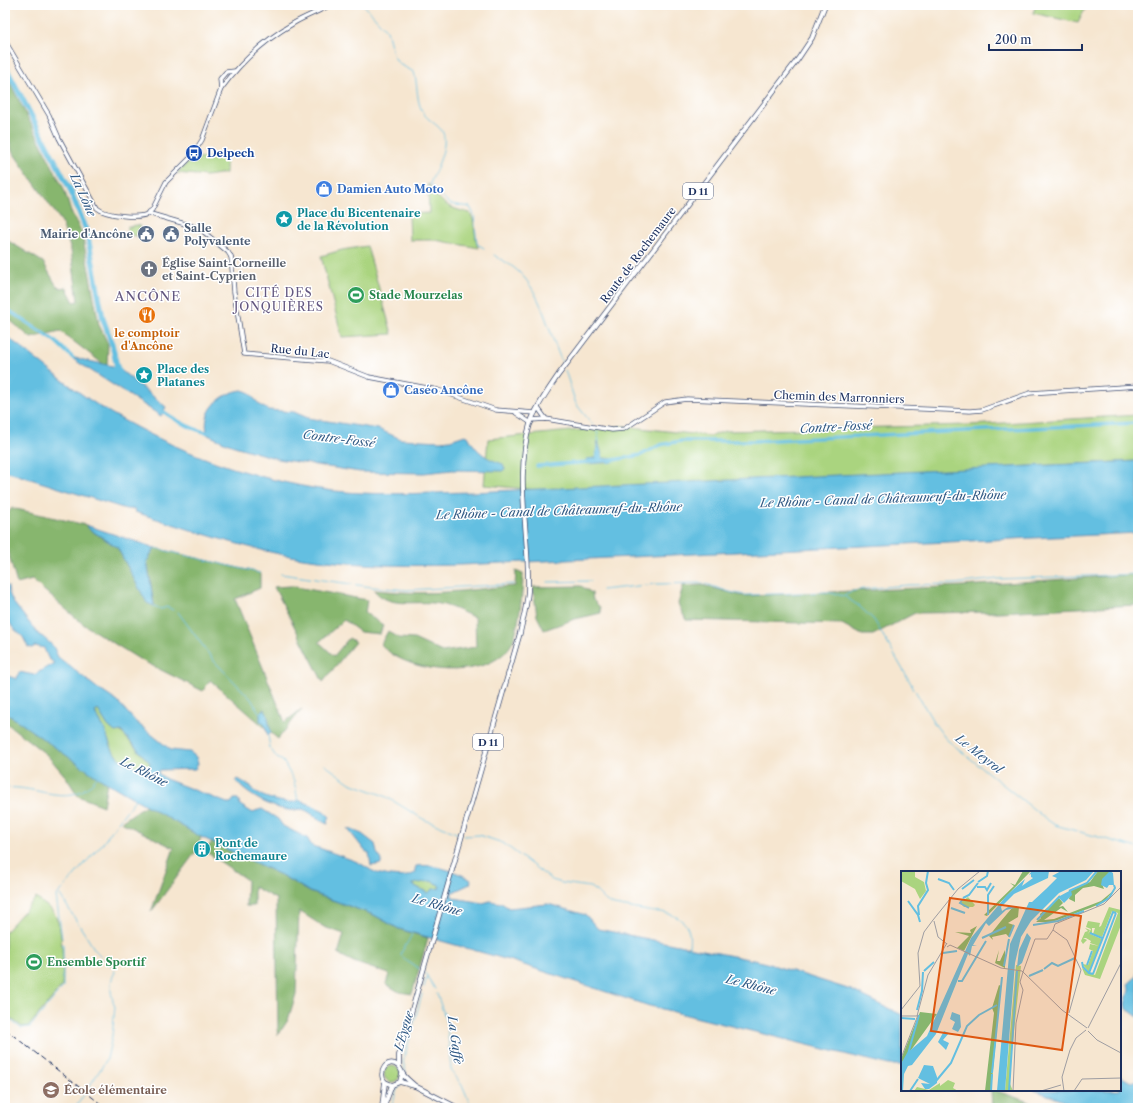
<svg xmlns="http://www.w3.org/2000/svg" width="1143" height="1113" viewBox="0 0 1143 1113" font-family="'Libre Caslon Text',serif">
  <style>
    .green { fill: #aad47f; stroke: #62826e }
    .forest { fill: #87b66e; stroke: #517266 }
    .water { fill: #63bfe1; stroke: #3f77a0; fill-rule: evenodd }
    .lines { fill: none; stroke-linecap: round; stroke-linejoin: round }
    .stream { stroke: #63bfe1; stroke-width: 1 }
    .canal { stroke: #63bfe1; stroke-width: 3.5 }
    .river { stroke: #63bfe1; stroke-width: 5.5 }
    .secondary-casing { stroke: #3c4a6f; stroke-width: 5 }
    .primary-casing { stroke: #3c4a6f; stroke-width: 5.5 }
    .secondary { stroke: #fff; stroke-width: 3.5 }
    .primary { stroke: #fff; stroke-width: 4 }
    .rail { stroke: #1b2f5e; stroke-width: 1; stroke-dasharray: 6 3; stroke-linecap: butt }
    .labels { text-anchor: middle; stroke-width: 3; stroke-linejoin: round; paint-order: stroke }
    .shield { fill: #fff; stroke: #5f6d8e; stroke-width: 1 }
    .shield-label { font-size: 10px; font-weight: bold; fill: #1b2f5e }
    .transit-label { font-size: 11px; font-weight: bold; fill: #164399; stroke: #fff; text-anchor: start }
    .shop-label { font-size: 11px; font-weight: bold; fill: #366cbe; stroke: #fff; text-anchor: start }
    .culture-label { font-size: 11px; font-weight: bold; fill: #0d838f; stroke: #fff; text-anchor: start }
    .service-label { font-size: 11px; font-weight: bold; fill: #4e5e75; stroke: #fff; text-anchor: start }
    .street-label { font-size: 11px; fill: #1b2f5e; stroke: #fff }
    .worship-label { font-size: 11px; font-weight: bold; fill: #5b616d; stroke: #fff; text-anchor: start }
    .leisure-label { font-size: 11px; font-weight: bold; fill: #27864d; stroke: #fff; text-anchor: start }
    .food-label { font-size: 11px; font-weight: bold; fill: #c56008; stroke: #fff }
    .education-label { font-size: 11px; font-weight: bold; fill: #785e54; stroke: #fff; text-anchor: start }
    .water-label { font-size: 12px; font-style: italic; fill: #315a85; stroke: #fff }
    .neighbourhood-label { font-size: 12px; letter-spacing: 1px; fill: #645881; stroke: #fff }
    .quarter-label { font-size: 13px; letter-spacing: 1px; fill: #645881; stroke: #fff }
    .inset-river { fill: none; stroke: #63bfe1; stroke-width: 2 }
    .inset-road { fill: none; stroke: #9e9da2; stroke-width: 1 }
    .view { fill: #de5710; fill-opacity: 0.15; stroke: #de5710; stroke-width: 2 }
    .inset-edge { fill: none; stroke: #1b2f5e; stroke-width: 2 }
  </style>
  <rect width="100%" height="100%" fill="#fff"/>
  <filter id="ink" filterUnits="userSpaceOnUse"><feTurbulence type="fractalNoise" baseFrequency=".025" numOctaves="2"/><feDisplacementMap in="SourceGraphic" scale="8" xChannelSelector="R" yChannelSelector="G"/><feConvolveMatrix kernelMatrix="1 2 1 2 8 2 1 2 1" color-interpolation-filters="sRGB"/></filter>
  <filter id="wash" filterUnits="userSpaceOnUse"><feTurbulence type="fractalNoise" baseFrequency=".012" numOctaves="4" result="noise"/><feDisplacementMap in="SourceGraphic" scale="16" xChannelSelector="R" yChannelSelector="G"/><feGaussianBlur stdDeviation="0.9" result="paint"/><feColorMatrix in="noise" values="0 0 0 0 0 0 0 0 0 0 0 0 0 0 0 0 0 1.4 0 .05"/><feComposite in="paint" operator="in"/></filter>
  <g filter="url(#wash)">
    <rect width="100%" height="100%" fill="#f6e6d0"/>
    <g class="green">
      <path d="M1036,5H1087L1078,23L1033,13Z"/>
      <path d="M226,157V173L206,176L177,173L192,158Z"/>
      <path d="M428,184C443,204 445,207 470,213L473,219L477,245L479,248L435,240H410L409,214L429,213Z"/>
      <path d="M133,225L141,226L139,232L141,237L127,234L128,226L132,227Z"/>
      <path d="M367,246L392,334L342,337L321,256L342,250Z"/>
      <path d="M1138,415V461L538,490L484,485L488,439L622,426L711,436L725,431L970,425Z"/>
      <path d="M98,710L108,726L115,731H120L150,763L148,770C115,761 115,759 104,728C101,722 97,717 95,711Z"/>
      <path d="M431,881L439,885L440,888L433,889L429,893L413,885V883Z"/>
      <path d="M36,898C42,903 51,908 55,915C63,927 64,971 62,986L29,1026L22,1027L5,1014V932Z"/>
      <circle cx="392" cy="1074" r="8"/>
    </g>
    <g class="forest">
      <path d="M5,73L64,189L71,212L82,233L99,325L108,344L107,367L60,331L31,338L5,316V239L43,262L56,285L61,288L66,287L74,302L78,301L71,250L61,221L12,151L5,125Z"/>
      <path d="M12,508L86,525L89,529L117,547L147,602L154,605L147,560L155,548L260,573V588L235,599L285,722L302,709L278,739L210,680L203,691L139,659L83,624L32,580L17,584L5,542V517Z"/>
      <path d="M516,571L523,574C523,591 519,629 512,643C492,682 405,675 381,644L388,631L399,638L414,639L442,652L476,647L475,618C465,613 454,608 444,605C421,598 390,611 374,590C397,592 421,594 445,592C468,591 492,587 515,586Z"/>
      <path d="M1138,574V605L998,612L915,613L873,635H862L842,624L686,620L678,604L683,586L702,585L743,596L963,586Z"/>
      <path d="M291,586L367,600L365,613L383,625L380,634L360,632L344,620L319,642L334,656L349,638L355,642L323,682L274,587Z"/>
      <path d="M581,586L592,593L593,600L600,607L601,613L575,619L544,630L537,616L533,587Z"/>
      <path d="M5,712L107,782L103,806L78,796L66,777L47,755L5,722Z"/>
      <path d="M146,805L201,837L197,850L151,912L174,848L121,822Z"/>
      <path d="M212,842L281,875L310,892L374,915L399,929L428,938L412,994L399,992L386,984L389,974L356,963L338,954L344,934L324,927L299,911L296,994L288,1020L278,1035L276,899L254,887V906H246L247,880L205,851Z"/>
      <path d="M991,1090H994L1046,1108H992Z"/>
    </g>
    <g class="water">
      <path d="M5,335C35,358 68,386 99,406C164,446 238,475 313,488C365,497 420,493 473,492L1138,461V533L461,565C413,566 366,566 318,560C255,553 195,531 135,512L134,509H126L5,471Z"/>
      <path d="M70,357L117,367L166,407L161,416Z"/>
      <path d="M242,390L248,392L260,405L268,410L294,412L308,418L378,429L401,439L441,441L450,440L465,435L468,436C476,452 487,459 503,464L505,469L502,471L452,470L424,473L360,472L278,459L231,445L208,435C200,411 221,393 242,390Z"/>
      <path d="M598,441L603,458L613,459V462L587,464L586,459L595,458Z"/>
      <path d="M86,525L155,548L147,561L154,606L147,603L117,547L89,529Z"/>
      <path d="M5,585L8,586L9,593L13,602L39,635L43,637L53,646L58,657L97,688L118,702L136,722L171,750L190,752L196,757L198,764L195,769L160,770L158,773L166,779L227,803H231L234,799H238L240,805L253,813L255,811L262,809L278,819L283,826L307,838L312,846C327,850 340,856 355,861C363,864 369,870 377,873C388,876 407,880 416,872L415,869L416,866C430,863 460,872 471,880L470,884L451,893L454,898L483,903L490,901L501,903L509,908L548,904L586,915L598,929L763,962L851,990L902,1015V1065H889L646,1005L512,961L399,929L374,915L310,892L281,875L201,837L97,777L5,712V675L17,679L19,672L34,675L54,663L48,658L44,648L35,646L32,648L28,647L23,637L12,627L9,621L5,611ZM98,710L108,726L115,732L121,731L150,763L148,770C115,761 115,759 104,728C101,722 97,718 95,712ZM431,881L439,885L440,888L433,889L428,893L413,885V884Z"/>
      <path d="M264,709L267,713L271,733L268,736L264,723L260,721V713Z"/>
      <path d="M238,779L251,786L253,791C265,798 287,806 300,800L324,811L330,817L327,821L328,824C322,823 312,813 305,810C299,808 295,811 289,810C273,809 245,794 236,781Z"/>
      <path d="M347,828L362,834L375,844L377,853L382,860L381,864L371,866L369,853L365,851Z"/>
      <path d="M1138,966V1017L1126,1008L1125,1004L1129,990L1128,984L1136,977Z"/>
      <path d="M1120,1076L1131,1082L1138,1080V1108H1083L1034,1090H1120Z"/>
    </g>
    <g class="lines">
      <g class="stream">
        <path d="M364,5L387,31L394,57L399,64L414,72C418,85 416,99 422,111C427,120 436,123 442,131C450,144 435,171 430,184L450,204L470,207L474,215L477,244L484,248"/>
        <path d="M494,255C500,260 507,262 513,267C542,288 548,333 563,364"/>
        <path d="M565,370L576,404L593,425"/>
        <path d="M597,431L599,442"/>
        <path d="M155,548L260,573"/>
        <path d="M281,574L372,587L408,590L513,584"/>
        <path d="M548,582L591,581"/>
        <path d="M602,590L655,584L703,583L730,592L745,595L826,592L844,596L853,591L863,589L908,585L953,584L998,579L1138,574"/>
        <path d="M844,596L859,606L874,620L934,723L946,739L1046,819L1055,825L1138,848"/>
        <path d="M154,606L161,609L167,607L173,610"/>
        <path d="M178,612L214,661L251,699L260,714"/>
        <path d="M268,735L270,748L277,758L283,761L294,781L298,801"/>
        <path d="M325,765L350,783L385,796L423,819L461,835"/>
        <path d="M5,788C37,784 74,812 97,777"/>
        <path d="M118,822L136,798"/>
        <path d="M464,836L479,835L503,843L552,880L562,883L590,887L597,892L606,901L614,905L654,912C661,911 665,913 672,915C688,922 691,930 689,947"/>
        <path d="M65,886L103,843L116,825"/>
        <path d="M60,895L95,950L111,966"/>
        <path d="M412,934C401,958 391,952 420,969"/>
        <path d="M62,938L56,896L63,889"/>
        <path d="M425,973L435,989"/>
        <path d="M424,987L427,976"/>
        <path d="M437,994L447,1023L451,1070L463,1087L472,1108"/>
        <path d="M5,1016L21,1028L30,1027L63,987V944"/>
        <path d="M406,1072L403,1062L422,994"/>
        <path d="M87,1090L107,1059L112,1036L115,1007C111,995 108,984 115,972L114,970"/>
        <path d="M75,1108L84,1095"/>
        <path d="M391,1108L397,1089L401,1086"/>
      </g>
      <g class="canal">
        <path d="M5,308L55,341L73,358"/>
        <path d="M161,410C175,420 194,431 211,433"/>
        <path d="M608,461L641,455L660,445L681,441H754L1138,423"/>
        <path d="M537,466L590,462"/>
      </g>
      <g class="river">
        <path d="M5,66L69,187L87,232L103,319L112,344L117,367L120,373"/>
        <path d="M90,753L109,767"/>
      </g>
    </g>
  </g>
  <g filter="url(#ink)">
    <g class="lines">
      <g class="secondary-casing">
        <g id="secondary">
          <path d="M5,41L49,115L59,138L97,208C106,216 140,219 150,213"/>
          <path d="M221,89C240,63 266,39 294,23C306,16 318,12 330,5"/>
          <path d="M231,256L234,292L244,354L328,361L369,377L438,390L496,410L535,413"/>
          <path d="M231,257L228,252L199,228L151,214L149,212L152,210L166,182L191,157L202,140L221,89L220,79L226,72L235,71"/>
          <path d="M538,408L546,419"/>
          <path d="M516,413L531,423"/>
          <path d="M532,420L546,419L612,430L624,429L665,402L687,399L970,411L982,410L1030,393L1138,386"/>
        </g>
      </g>
      <g class="primary-casing">
        <g id="primary">
          <path d="M399,1066V1055L520,633C523,619 527,605 528,591C530,535 514,478 530,424C536,406 549,389 559,374L798,59L812,38L825,5"/>
          <path d="M402,1074L400,1082L392,1085L385,1082C377,1073 387,1057 398,1066C401,1068 401,1071 403,1074C406,1079 411,1082 415,1086"/>
          <path d="M400,1082L415,1086L458,1108"/>
          <path d="M385,1104L392,1085"/>
          <path d="M5,1106L8,1108"/>
          <path d="M382,1108L385,1082"/>
        </g>
      </g>
      <use href="#secondary" class="secondary"/>
      <use href="#primary" class="primary"/>
      <path class="rail" d="M5,1029L106,1108"/>
    </g>
  </g>
  <defs>
    <g id="bus-disc" transform="scale(0.9)"><circle r="9.5" fill="#1a4fb4" stroke="#fff"/><path d="M-5-6H5V4H4V6H2V4H-2V6H-4V4H-5ZM-3.5-4V0h7V-4ZM-3.5 1.2v1.5H-2V1.2ZM2 1.2v1.5H3.5V1.2Z" fill="#fff"/></g>
    <g id="shop-disc" transform="scale(0.9)"><circle r="9.5" fill="#3f7fe0" stroke="#fff"/><path d="M-5-2.5h2.3a2.7 3.5 0 0 1 5.4 0H5L5.5 6h-11ZM-1.5-2.5h3a1.5 2.3 0 0 0-3 0Z" fill="#fff"/></g>
    <g id="sight-disc" transform="scale(0.9)"><circle r="9.5" fill="#0f9aa8" stroke="#fff"/><path d="M0-6L1.8-2.2L6-1.7L2.9 1.2L3.7 5.4L0 3.3L-3.7 5.4L-2.9 1.2L-6-1.7L-1.8-2.2Z" fill="#fff"/></g>
    <g id="civic-disc" transform="scale(0.9)"><circle r="9.5" fill="#5c6f8a" stroke="#fff"/><path d="M-.6-6.5H3V-4.5H.6V-3L4-1V1h2V6H-6V1h2V-1L-.6-3ZM-1.2 2.5V6h2.4V2.5Z" fill="#fff"/></g>
    <g id="church-disc" transform="scale(0.9)"><circle r="9.5" fill="#6b7280" stroke="#fff"/><path d="M-1.2-6h2.4v3.5h3.3v2.4h-3.3V6h-2.4V-.1h-3.3v-2.4h3.3Z" fill="#fff"/></g>
    <g id="stadium-disc" transform="scale(0.9)"><circle r="9.5" fill="#2e9e5b" stroke="#fff"/><path d="M0-5a6.5 5 0 1 0 0 10a6.5 5 0 1 0 0-10ZM-3.5-1.8h7v3.6h-7Z" fill="#fff"/></g>
    <g id="restaurant-disc" transform="scale(0.9)"><circle r="9.5" fill="#e8710a" stroke="#fff"/><path d="M-5-6h1v4h1v-4h1v4h1v-4h1v5L-1.5 .5V6h-2V.5L-5-1ZM5-6V6H3V1.5H1.5Q1.5-4 5-6Z" fill="#fff"/></g>
    <g id="building-disc" transform="scale(0.9)"><circle r="9.5" fill="#0f9aa8" stroke="#fff"/><path d="M-4-6H4V6H1V3H-1V6H-4ZM-2.5-4.3h1.7v1.8h-1.7ZM.8-4.3h1.7v1.8H.8ZM-2.5-1h1.7V.8h-1.7ZM.8-1h1.7V.8H.8Z" fill="#fff"/></g>
    <g id="school-disc" transform="scale(0.9)"><circle r="9.5" fill="#8d6e63" stroke="#fff"/><path d="M0-5L7-2L0 1L-7-2ZM-4 1L0 2.5L4 1V4Q0 6-4 4Z" fill="#fff"/></g>
  </defs>
  <g fill-rule="evenodd">
    <use href="#bus-disc" x="194" y="153"/>
    <use href="#shop-disc" x="324" y="189"/>
    <use href="#sight-disc" x="284" y="219"/>
    <use href="#civic-disc" x="146" y="234"/>
    <use href="#civic-disc" x="171" y="234"/>
    <use href="#church-disc" x="149" y="269"/>
    <use href="#stadium-disc" x="356" y="295"/>
    <use href="#restaurant-disc" x="147" y="315"/>
    <use href="#sight-disc" x="144" y="375"/>
    <use href="#shop-disc" x="391" y="390"/>
    <use href="#building-disc" x="202" y="849"/>
    <use href="#stadium-disc" x="34" y="962"/>
    <use href="#school-disc" x="51" y="1090"/>
  </g>
  <g class="labels">
    <g class="shield">
      <rect x="683" y="183" width="30" height="16" rx="3"/>
      <rect x="473" y="734" width="30" height="16" rx="3"/>
    </g>
    <g class="shield-label">
      <text x="698" y="195">D 11</text>
      <text x="488" y="746">D 11</text>
    </g>
    <g class="transit-label">
      <text x="207" y="157">Delpech</text>
    </g>
    <g class="shop-label">
      <text x="337" y="193">Damien Auto Moto</text>
      <text x="404" y="394">Caséo Ancône</text>
    </g>
    <g class="culture-label">
      <text x="297" y="217">Place du Bicentenaire<tspan x="297" dy="13">de la Révolution</tspan></text>
      <text x="157" y="373">Place des<tspan x="157" dy="13">Platanes</tspan></text>
      <text x="215" y="847">Pont de<tspan x="215" dy="13">Rochemaure</tspan></text>
    </g>
    <g class="service-label">
      <text x="184" y="232">Salle<tspan x="184" dy="13">Polyvalente</tspan></text>
      <text x="133" y="238" text-anchor="end">Mairie d'Ancône</text>
    </g>
    <g class="street-label">
      <text transform="translate(638 255) rotate(-53)" y="4">Route de Rochemaure</text>
      <text transform="translate(300 351) rotate(6)" y="4">Rue du Lac</text>
      <text transform="translate(839 397) rotate(2)" y="4">Chemin des Marronniers</text>
    </g>
    <g class="worship-label">
      <text x="162" y="267">Église Saint-Corneille<tspan x="162" dy="13">et Saint-Cyprien</tspan></text>
    </g>
    <g class="leisure-label">
      <text x="369" y="299">Stade Mourzelas</text>
      <text x="47" y="966">Ensemble Sportif</text>
    </g>
    <g class="food-label">
      <text x="147" y="337">le comptoir<tspan x="147" dy="13">d'Ancône</tspan></text>
    </g>
    <g class="education-label">
      <text x="64" y="1094">École élémentaire</text>
    </g>
    <g class="water-label">
      <text transform="translate(83 195) rotate(66)" y="4">La Lône</text>
      <text transform="translate(836 427) rotate(-3)" y="4">Contre-Fossé</text>
      <text transform="translate(339 439) rotate(7)" y="4">Contre-Fossé</text>
      <text transform="translate(883 499) rotate(-2)" y="4">Le Rhône - Canal de Châteauneuf-du-Rhône</text>
      <text transform="translate(559 511) rotate(-2)" y="4">Le Rhône - Canal de Châteauneuf-du-Rhône</text>
      <text transform="translate(979 754) rotate(38)" y="4">Le Meyrol</text>
      <text transform="translate(144 772) rotate(27)" y="4">Le Rhône</text>
      <text transform="translate(437 905) rotate(16)" y="4">Le Rhône</text>
      <text transform="translate(751 985) rotate(14)" y="4">Le Rhône</text>
      <text transform="translate(404 1031) rotate(-74)" y="4">L'Eygue</text>
      <text transform="translate(455 1040) rotate(82)" y="4">La Gaffe</text>
    </g>
    <g class="neighbourhood-label">
      <text x="279" y="297">CITÉ DES<tspan x="279" dy="14">JONQUIÈRES</tspan></text>
    </g>
    <g class="quarter-label">
      <text x="148" y="301">ANCÔNE</text>
    </g>
  </g>
  <g transform="translate(901 871)">
    <rect width="220" height="220" fill="#f6e6d0"/>
    <path d="M0,0H14V6L23,11L25,20L19,28L14,18L0,10ZM67,26L74,34L72,36H63L59,32ZM208,36L220,39V54L199,108L184,104L181,97L194,104L217,42L211,40L201,66L192,63L194,57H191V63H189L201,68L198,75L189,72L190,70L185,67H182L186,69L182,73L180,70L184,61L187,60L184,57L189,59L187,63L189,60L190,58L185,56L187,50L199,52L198,56L200,55ZM189,73L198,75L188,101L181,93L187,94L192,80L188,78ZM115,94L120,95L109,198V213L112,220H104ZM47,209L54,212L52,217L57,220H13L16,216L28,219L39,212V215Z" fill="#aad47f"/>
    <path d="M122,0L129,1L86,45L83,44L113,15L109,12L114,14ZM197,0H209L201,13L203,18L193,15L182,17L174,24V31L168,28L170,19L189,11ZM212,20L203,31L189,37L151,51H135L140,47L139,43L158,27L162,32L158,36L162,35L167,41L160,37L143,49L153,48L200,30ZM118,36L117,46L107,52L113,54L108,66L105,63L91,66L92,69L88,65L100,50L111,37ZM76,55L63,80L56,77L68,65L54,61L70,62L69,59ZM98,79L96,90H99L104,79V97L94,92ZM98,114L100,115L90,220H84L93,142L91,137ZM19,141L36,143L0,193V188Z" fill="#87b66e"/>
    <path d="M148,0L147,7L113,23L100,36L101,40L107,36L113,35L118,36L127,23L118,36L105,39L88,55L85,52L72,74H76L71,75L69,85L67,83L35,163L11,194L7,195L3,203L2,220H0L1,191L6,182L26,165L70,67L106,24L124,8L121,15L132,7L130,6V3L128,4L130,1ZM160,0H193L185,9L158,22L130,50L120,66L114,92L104,220H96L109,73L128,31H131L145,18L156,7L151,5ZM209,0L212,2L213,14H208L206,17L200,14L201,8ZM170,19L171,24L163,32L157,26ZM126,62L130,67L121,92L116,96L118,79ZM51,141L59,144L60,156L57,161L51,158L54,151L49,148ZM43,160L48,162L42,169L48,172L45,179L37,171ZM23,194L32,195L36,206V212L28,218H24L20,212L29,213L17,207Z" fill="#63bfe1"/>
    <path class="inset-river" d="M37,8L48,12L53,19M77,11L86,5L87,0M76,16H84L86,19L90,12M61,18L73,9M168,20L186,12L196,0M62,27L68,24L77,12M62,28L59,32L68,37M7,30L17,44L19,51M195,35L208,27L214,17L213,14M50,37L64,42M18,44L17,35L27,19L25,12L27,0M87,44V24L93,15M136,49L159,25M132,54L157,50L183,40M189,62L201,67M108,66L113,54M81,67L105,56M42,82L56,80M181,91L182,96L188,102M186,94L191,80M103,95L108,68M143,98L151,92L157,95L174,87M23,100L33,91M192,103L188,102L212,41L215,42M192,103L215,42M128,105L142,99M57,110H61L85,70M16,139L21,120L22,101M0,147L14,148M7,183L18,144M91,202L101,106M35,210L50,192L66,155L78,144L96,134M9,220L17,208M90,220L91,203M108,220L116,100"/>
    <path class="inset-road" d="M32,49L57,18L79,0M33,50L37,66L46,73M152,59L154,53L203,33L220,16M152,59L166,69M166,69L180,99L168,142M46,76L49,74L100,97L121,100L161,139L186,157M122,101L134,68H146L152,59M0,139L19,115L17,82L23,61L32,49M0,145H17M16,145L27,104L46,72M187,157L220,92M187,160L196,169L220,182M0,187L17,144M112,220L115,152L122,119L119,111L122,101M140,220L160,214M163,220L161,206L169,179L175,167L185,159M173,220L181,208L220,207"/>
    <path class="view" d="M49,27L180,45L161,179L30,160Z"/>
    <rect width="220" height="220" class="inset-edge"/>
  </g>
  <rect width="1143" height="1113" fill="none" stroke="#fff" stroke-width="20"/>
  <path d="M989 44v6h93v-6" fill="none" stroke="#1b2f5e" stroke-width="2"/>
  <text x="995" y="44" font-size="12" fill="#1b2f5e" stroke="#ffffff" stroke-width="3" paint-order="stroke">200 m</text>
</svg>
